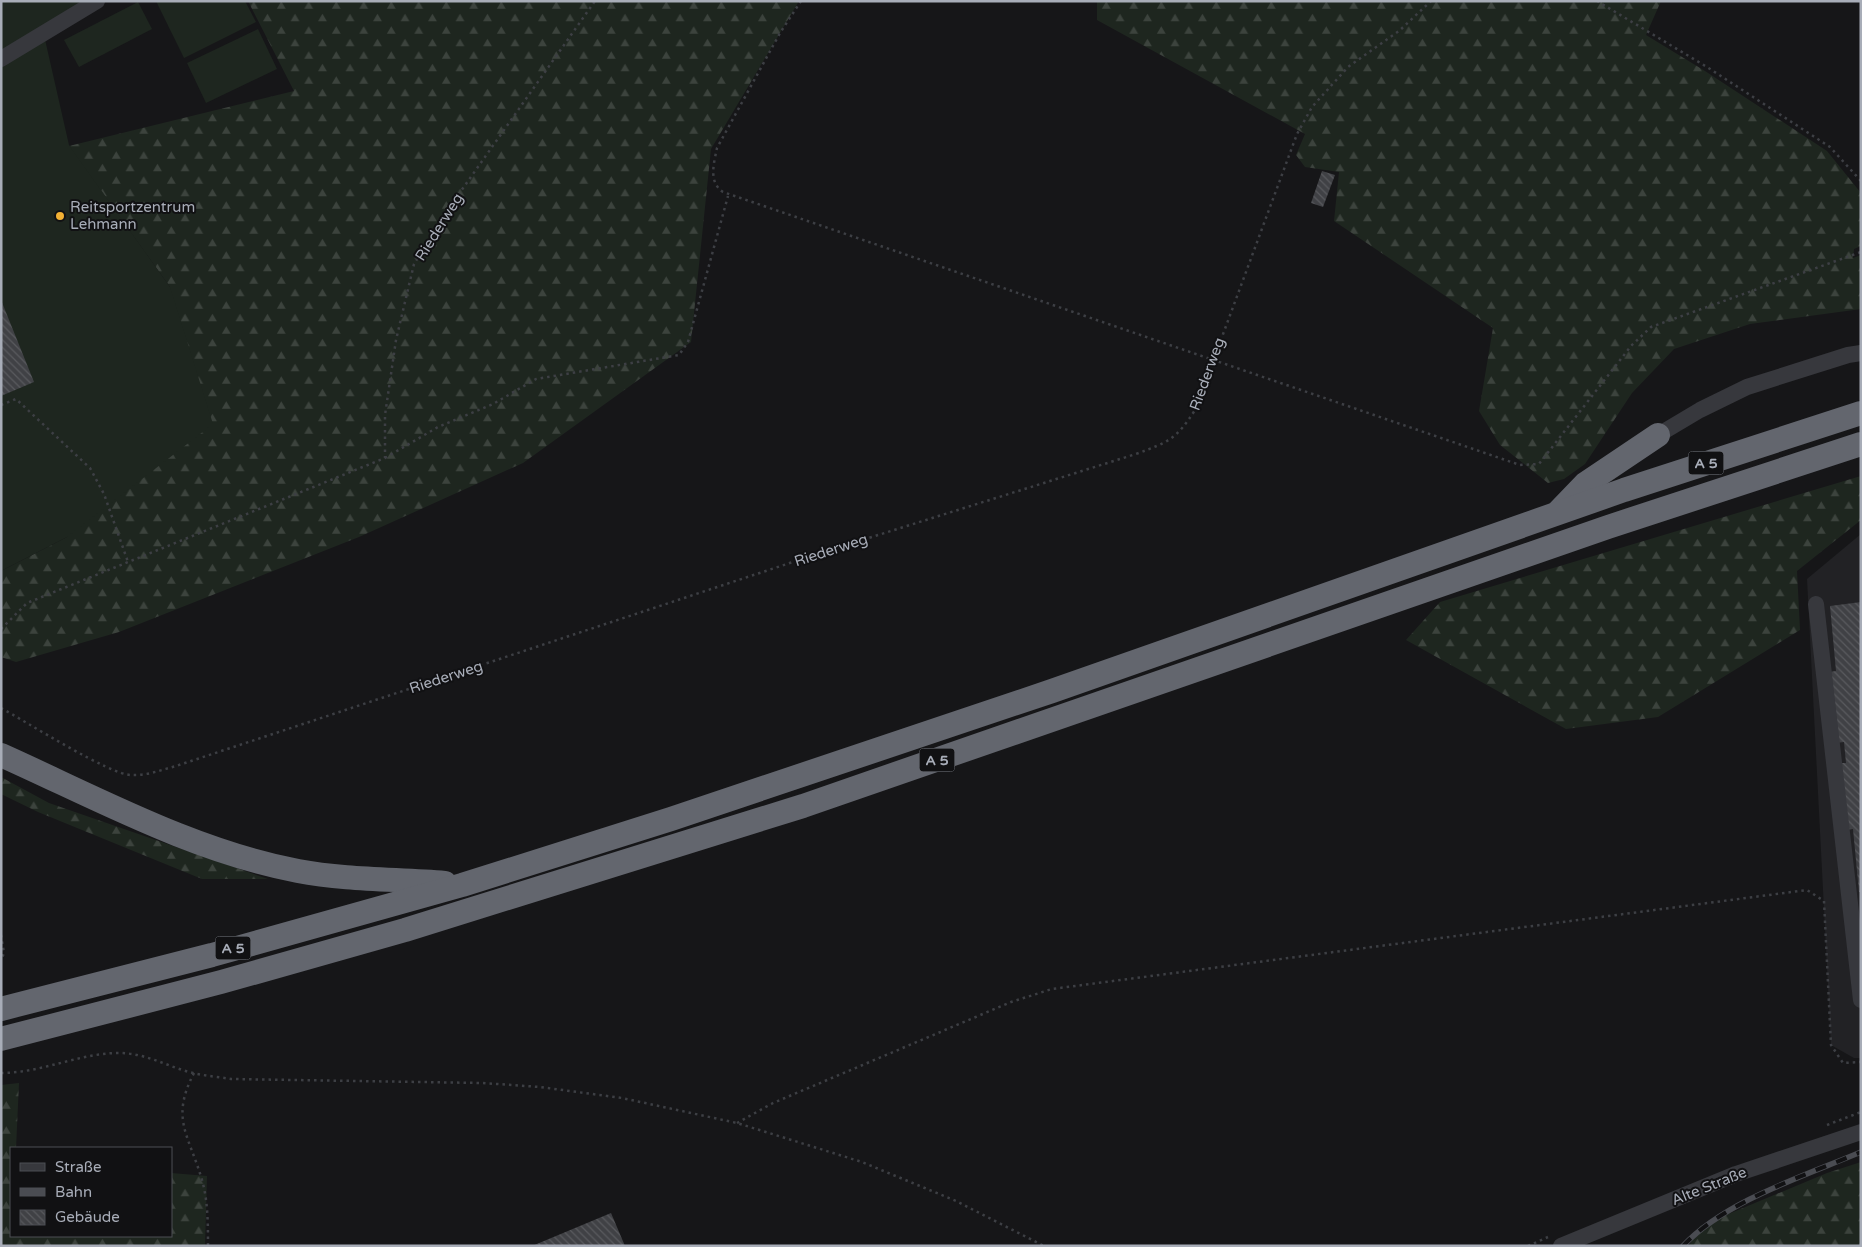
<svg xmlns="http://www.w3.org/2000/svg" width="1862" height="1247" viewBox="0 0 1862 1247" font-family="'Varela Round',sans-serif">
  <style>
    .built { fill: #222225 }
    .forest { fill: url(#forest-firs) }
    .pitch { fill: #1e261f }
    .building { fill: url(#building-back-hatch) }
    .lines { fill: none; stroke-linecap: round; stroke-linejoin: round }
    .path { stroke: #3d3f44; stroke-width: 2.5; stroke-dasharray: 2.5 4; stroke-linecap: butt }
    .minor { stroke: #37383d; stroke-width: 16 }
    .highway { stroke: #63666e; stroke-width: 24 }
    .rail-casing { stroke: #4a4c52; stroke-width: 5.5 }
    .rail { stroke: #111113; stroke-width: 4; stroke-dasharray: 11; stroke-linecap: butt }
    .poi-dot { fill: #f2b134; stroke: #111113; stroke-width: 2 }
    .labels { text-anchor: middle; stroke-width: 4; stroke-linejoin: round; paint-order: stroke }
    .shield { fill: #111113; stroke: #7b7e86; stroke-width: 1 }
    .shield-label { font-size: 14px; font-weight: bold; fill: #a8adb8 }
    .poi-label { font-size: 15px; fill: #a8adb8; stroke: #111113; text-anchor: start }
    .street-label { font-size: 15px; fill: #a8adb8; stroke: #111113 }
  </style>
  <defs>
    <pattern id="forest-firs" width="22" height="20" patternUnits="userSpaceOnUse" patternTransform="scale(1.25)"><rect width="22" height="20" fill="#1e261f"/><path d="M5 1l3.5 6h-7zM16 11l3.5 6h-7z" fill="#3c433d"/></pattern>
    <pattern id="building-back-hatch" width="6" height="6" patternUnits="userSpaceOnUse" patternTransform="scale(1.25)"><rect width="6" height="6" fill="#404145"/><path d="M-1 5l2 2M0 0l6 6M5-1l2 2" fill="none" stroke="#595a5e"/></pattern>
  </defs>
  <rect width="100%" height="100%" fill="#161618"/>
  <path class="built" d="M1861,534V1058H1854L1831,1045L1807,579Z"/>
  <g class="forest">
    <path d="M248,1H799L711,149L691,342L523,463L359,537L119,632L16,662L1,657V571L67,537L170,287L69,146L294,91Z"/>
    <path d="M1097,1H1661L1646,35L1705,71L1827,151L1861,193V246L1854,249L1853,258L1861,255V309L1750,324L1674,349L1632,393L1585,464L1564,479L1548,483L1500,445L1479,411L1493,328L1334,221L1339,172L1305,167L1296,155L1305,134L1097,20Z"/>
    <path d="M1861,476V520L1797,571L1800,630L1658,717L1566,729L1406,640L1440,602Z"/>
    <path d="M1,777L49,803L268,879H202L38,812L1,794Z"/>
    <path d="M19,1083L16,1148H11V1236H171V1173L207,1176L205,1246H1V1085Z"/>
    <path d="M1861,1162V1246H1689L1700,1226L1827,1173Z"/>
  </g>
  <g class="pitch">
    <path d="M1,1H94L44,35L69,145L170,287L213,424L67,537L1,571Z"/>
    <path d="M156,1H245L256,22L184,58Z"/>
    <path d="M138,2L152,29L79,67L64,40Z"/>
    <path d="M258,29L277,69L206,103L187,63Z"/>
  </g>
  <g class="building">
    <path d="M1322,171L1335,175L1323,207L1311,203Z"/>
    <path d="M1,300L34,382L1,396Z"/>
    <path d="M1861,602V892H1859L1853,829L1846,830L1839,763H1846L1844,742L1836,743L1829,672L1836,671L1830,606Z"/>
    <path d="M611,1213L625,1246H532Z"/>
  </g>
  <g class="lines">
    <g class="path">
      <path d="M801,1L780,33L717,148C714,163 708,182 723,192L1520,465L1539,464L1631,346L1651,327L1861,252"/>
      <path d="M1597,1L1707,67L1830,147L1861,181"/>
      <path d="M1,405L16,399L90,468L104,494L128,562"/>
      <path d="M385,458L438,427L493,404L536,379L679,355L688,342L728,196"/>
      <path d="M1,629L27,603L385,458V415L396,340L414,264L449,208L595,1"/>
      <path d="M1,708C25,721 110,775 131,775C146,776 161,770 176,766L805,558L1136,454C1168,442 1176,440 1195,410L1297,134L1312,107L1348,67L1399,31L1431,1"/>
      <path d="M1,935L4,953L1,960"/>
      <path d="M1,1073C42,1073 79,1053 119,1053C146,1053 168,1067 193,1073C206,1076 219,1077 231,1079L483,1083L540,1087L622,1098L737,1123L862,1162L956,1201L1044,1246"/>
      <path d="M194,1073C170,1119 189,1135 202,1180C208,1201 208,1224 208,1246"/>
      <path d="M737,1123L773,1103L1011,1002L1052,989L1807,890L1824,901L1831,1045L1843,1063L1861,1062"/>
      <path d="M1827,1125L1861,1112"/>
      <path d="M1528,1246L1548,1237"/>
    </g>
    <g class="minor">
      <path d="M1,59L97,1"/>
      <path d="M1658,435L1700,410L1747,387L1848,355L1861,353"/>
      <path d="M1816,604L1861,1000"/>
      <path d="M1561,1246L1736,1174L1861,1132"/>
    </g>
    <g class="highway">
      <path d="M1559,511L1585,484L1658,435"/>
      <path d="M1,755C97,798 193,851 298,871C346,880 396,879 445,883"/>
      <path d="M1,1009L212,955L462,885L671,819L1052,691L1624,490L1861,413"/>
      <path d="M1,1039L221,982L405,930L803,806L1608,527L1861,444"/>
    </g>
    <g class="rail-casing">
      <path id="rail" d="M1683,1246C1725,1201 1804,1176 1861,1152"/>
    </g>
    <use href="#rail" class="rail"/>
  </g>
  <circle class="poi-dot" cx="60" cy="216" r="5"/>
  <g class="labels">
    <g class="shield">
      <rect x="1688.5" y="451.5" width="35" height="23" rx="4"/>
      <rect x="919.5" y="748.5" width="35" height="23" rx="4"/>
      <rect x="215.5" y="936.5" width="35" height="23" rx="4"/>
    </g>
    <g class="shield-label">
      <text x="1706" y="468">A 5</text>
      <text x="937" y="765">A 5</text>
      <text x="233" y="953">A 5</text>
    </g>
    <g class="poi-label">
      <text x="70" y="212">Reitsportzentrum<tspan x="70" dy="17">Lehmann</tspan></text>
    </g>
    <g class="street-label">
      <text transform="translate(439 227) rotate(-58)" y="5">Riederweg</text>
      <text transform="translate(1207 374) rotate(-70)" y="5">Riederweg</text>
      <text transform="translate(831 550) rotate(-18)" y="5">Riederweg</text>
      <text transform="translate(446 677) rotate(-18)" y="5">Riederweg</text>
      <text transform="translate(1709 1186) rotate(-22)" y="5">Alte Straße</text>
    </g>
  </g>
  <rect width="1862" height="1247" fill="none" stroke="#a8adb8" stroke-width="5"/>
  <rect x="10" y="1147" width="162" height="90" fill="#111113" stroke="#4d4f55"/>
  <rect x="20" y="1163" width="25" height="8" fill="#37383d" stroke="#4d4f55"/>
  <text x="55" y="1172" font-size="15" fill="#a8adb8">Straße</text>
  <rect x="20" y="1188" width="25" height="8" fill="#4a4c52" stroke="#4d4f55"/>
  <text x="55" y="1197" font-size="15" fill="#a8adb8">Bahn</text>
  <rect x="20" y="1210" width="25" height="15" fill="url(#building-back-hatch)" stroke="#4d4f55"/>
  <text x="55" y="1222" font-size="15" fill="#a8adb8">Gebäude</text>
</svg>
